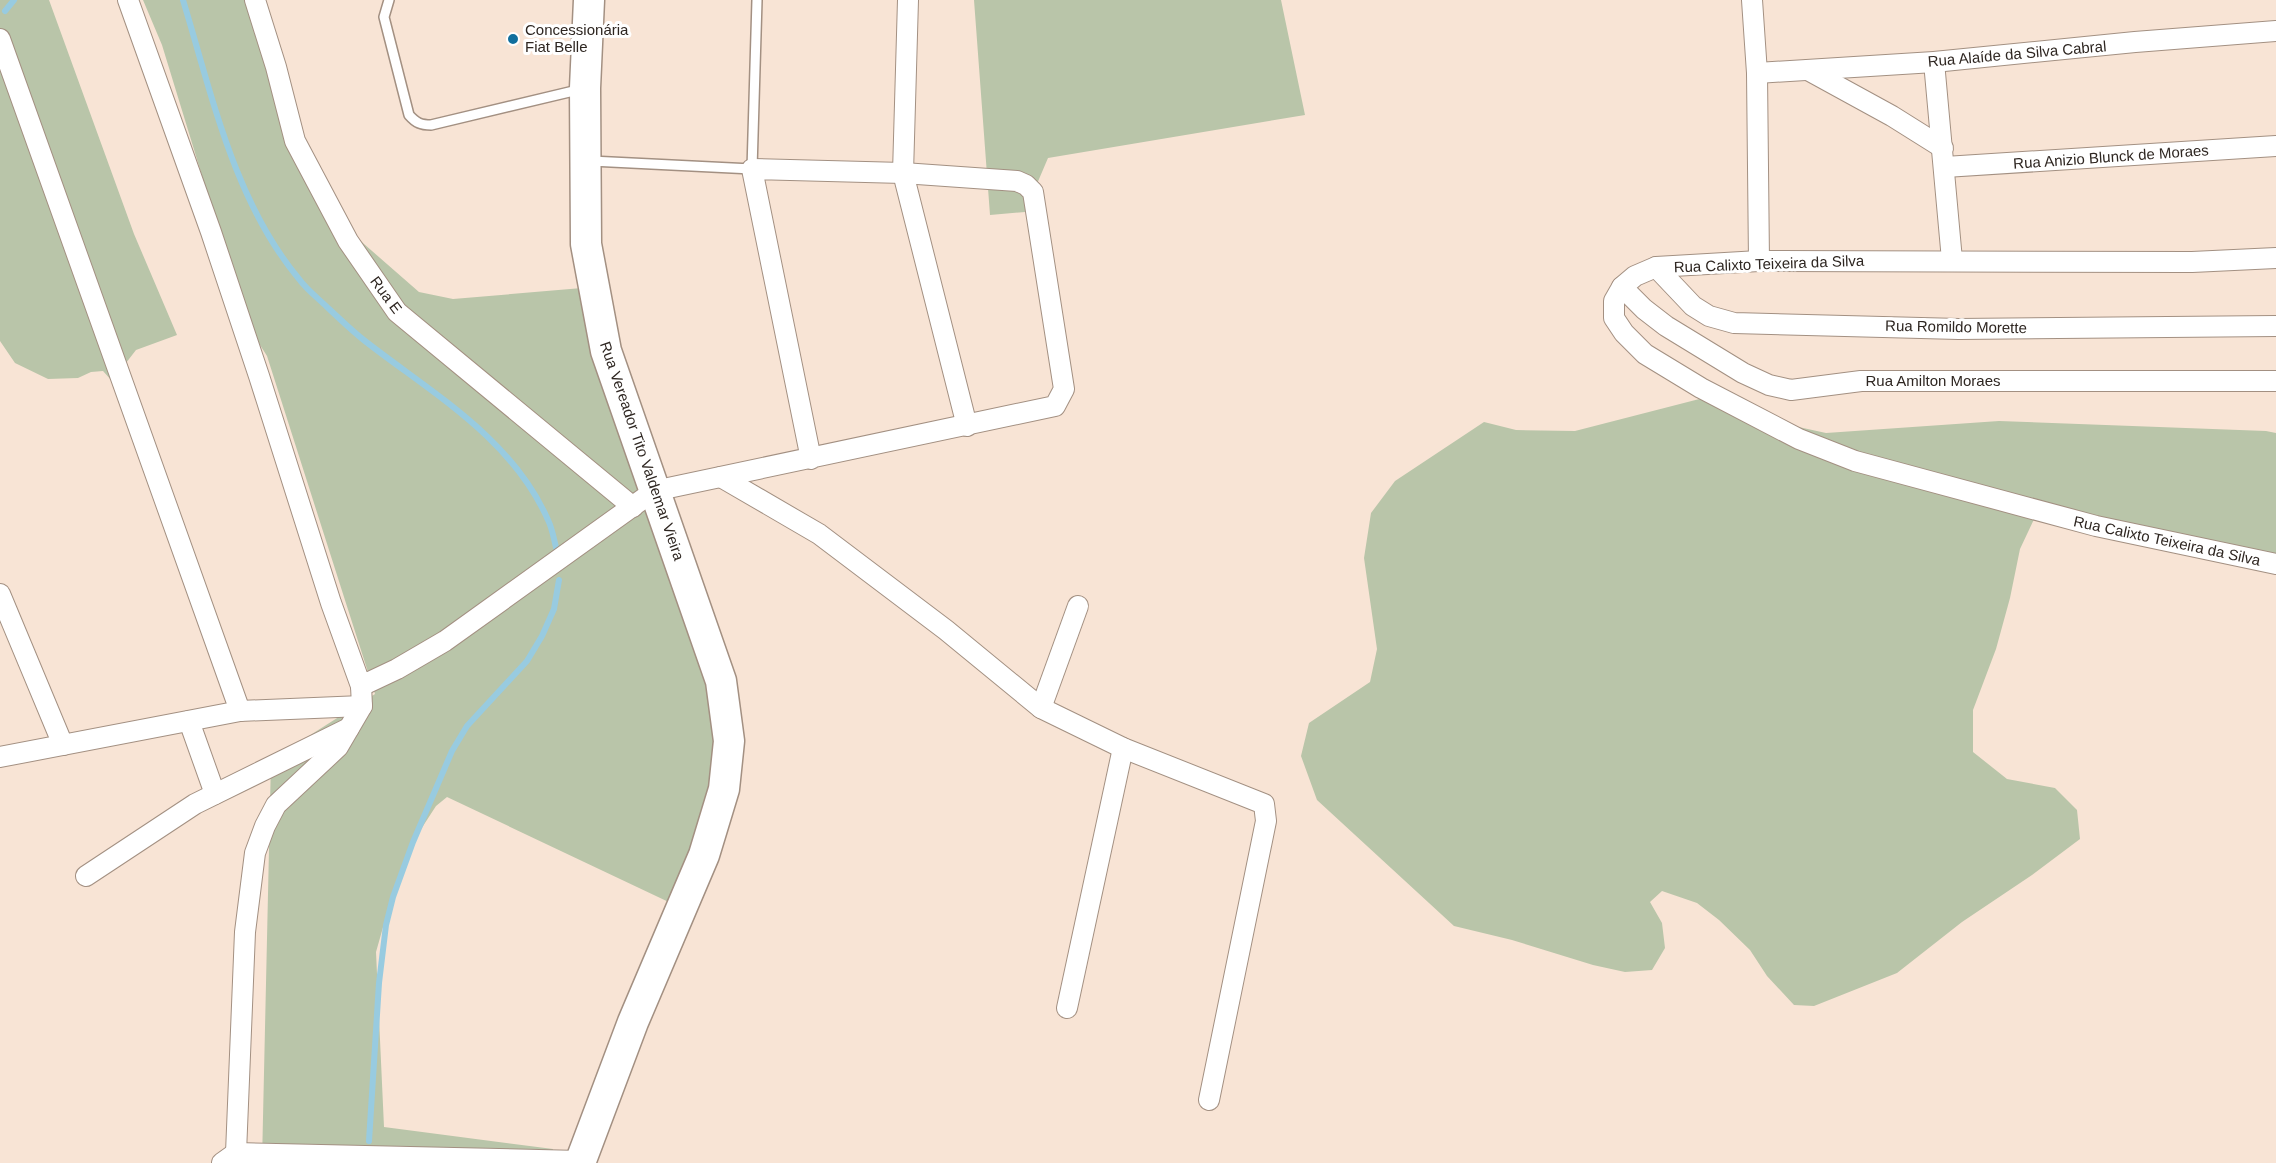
<svg xmlns="http://www.w3.org/2000/svg" width="2276" height="1163" viewBox="0 0 2276 1163" font-family="Arial,sans-serif">
  <style>
    .green { fill: #b9c5a9 }
    .lines { fill: none; stroke-linecap: round; stroke-linejoin: round }
    .stream { stroke: #98cbe0; stroke-width: 6 }
    .lane-casing { stroke: #a39082; stroke-width: 12 }
    .street-casing { stroke: #a39082; stroke-width: 22 }
    .primary-casing { stroke: #a39082; stroke-width: 33 }
    .lane { stroke: #fff; stroke-width: 9 }
    .street { stroke: #fff; stroke-width: 20 }
    .primary { stroke: #fff; stroke-width: 30 }
    .poi-dot { fill: #116f9d; stroke: #fff; stroke-width: 2 }
    .labels { text-anchor: middle; stroke-width: 6; stroke-linejoin: round; paint-order: stroke }
    .poi-label { font-size: 15px; fill: #2e2621; stroke: #fff; text-anchor: start }
    .street-label { font-size: 15px; fill: #2e2621; stroke: #fff }
  </style>
  <rect width="100%" height="100%" fill="#f8e4d5"/>
  <g class="green">
    <path d="M0,0H49L134,234L177,335L136,350L112,381L103,371L91,372L78,378L48,379L15,363L0,341Z"/>
    <path d="M143,0H256L301,172L356,237L419,292L453,299L582,288L698,631L723,761L675,905L447,797L436,806L412,843L395,885L376,952L384,1127L553,1149L550,1163L262,1162L271,760L375,694L267,356L248,326L162,45Z"/>
    <path d="M974,0H1281L1305,115L1048,158L1025,212L990,215Z"/>
    <path d="M1711,396L1748,416L1826,433L1999,421L2266,431L2276,433V553L2239,556L2037,513L2020,549L2010,598L1996,649L1973,710V752L2007,779L2055,788L2077,810L2080,839L2032,875L1962,922L1897,973L1814,1006L1794,1005L1767,976L1750,950L1719,920L1697,903L1662,891L1650,902L1662,923L1665,948L1652,970L1625,972L1593,965L1512,940L1454,926L1317,800L1301,756L1309,723L1370,682L1377,649L1364,558L1371,513L1395,481L1484,422L1516,430L1575,431Z"/>
  </g>
  <g class="lines">
    <g class="stream">
      <path d="M183,0C212,95 234,201 299,279C307,290 319,299 328,308C340,319 352,331 365,341C433,394 512,438 548,520C553,530 554,541 557,551"/>
      <path d="M5,11L14,0"/>
      <path d="M369,1141L379,983L386,925L393,897L413,842L452,751L467,726L527,661L542,636L554,609L559,580"/>
    </g>
    <g class="lane-casing">
      <g id="lane">
        <path d="M389,0L384,17L409,115C416,123 421,125 431,125L582,89"/>
        <path d="M591,161L752,169L757,0"/>
      </g>
    </g>
    <g class="street-casing">
      <g id="street">
        <path d="M128,0L211,232L259,376L331,603L361,686L397,669L445,641L654,491L1055,406L1064,389L1033,192L1026,185L1017,181L903,173L752,169L811,459"/>
        <path d="M255,0L276,67L295,141L348,241L397,312L633,507"/>
        <path d="M908,0L903,173L967,426"/>
        <path d="M1752,0L1757,73L1759,261"/>
        <path d="M0,39L240,711"/>
        <path d="M1934,62L1952,260"/>
        <path d="M1808,70L1892,116L1943,148"/>
        <path d="M1757,73L1934,62L2135,42L2276,31"/>
        <path d="M1945,167L2276,146"/>
        <path d="M2276,258L2192,262L1759,261L1656,267L1635,276L1622,287L1614,301V318L1624,333L1645,354L1701,388L1799,439L1855,461L2096,526L2276,564"/>
        <path d="M1656,267L1693,306L1709,316L1734,323L1959,329L2276,326"/>
        <path d="M1622,287L1644,309L1666,326L1743,373L1769,385L1791,390L1861,381H2276"/>
        <path d="M721,477L819,534L946,630L1041,708L1123,748L1264,804L1266,821L1209,1100"/>
        <path d="M0,594L63,745"/>
        <path d="M1041,708L1078,606"/>
        <path d="M189,721L215,794"/>
        <path d="M0,757L240,711L362,706"/>
        <path d="M86,876L195,804L349,728"/>
        <path d="M1067,1008L1123,748"/>
        <path d="M236,1153L245,932L255,853L265,826L276,805L338,747L362,706L361,686"/>
        <path d="M222,1163L236,1153L580,1161"/>
      </g>
    </g>
    <g class="primary-casing">
      <path id="primary" d="M580,1163L633,1022L704,855L724,789L729,741L721,681L606,351L586,244L585,88L589,0"/>
    </g>
    <use href="#lane" class="lane"/>
    <use href="#street" class="street"/>
    <use href="#primary" class="primary"/>
  </g>
  <circle class="poi-dot" cx="513" cy="39" r="6"/>
  <g class="labels">
    <g class="poi-label">
      <text x="525" y="35">Concessionária<tspan x="525" dy="17">Fiat Belle</tspan></text>
    </g>
    <g class="street-label">
      <text transform="translate(2017 54) rotate(-5)" y="5">Rua Alaíde da Silva Cabral</text>
      <text transform="translate(2111 157) rotate(-4)" y="5">Rua Anizio Blunck de Moraes</text>
      <text transform="translate(1769 264) rotate(-2)" y="5">Rua Calixto Teixeira da Silva</text>
      <text transform="translate(386 295) rotate(53)" y="5">Rua E</text>
      <text transform="translate(1956 327) rotate(1)" y="5">Rua Romildo Morette</text>
      <text x="1933" y="386">Rua Amilton Moraes</text>
      <text transform="translate(642 451) rotate(71)" y="5">Rua Vereador Tito Valdemar Vieira</text>
      <text transform="translate(2167 541) rotate(12)" y="5">Rua Calixto Teixeira da Silva</text>
    </g>
  </g>
</svg>
